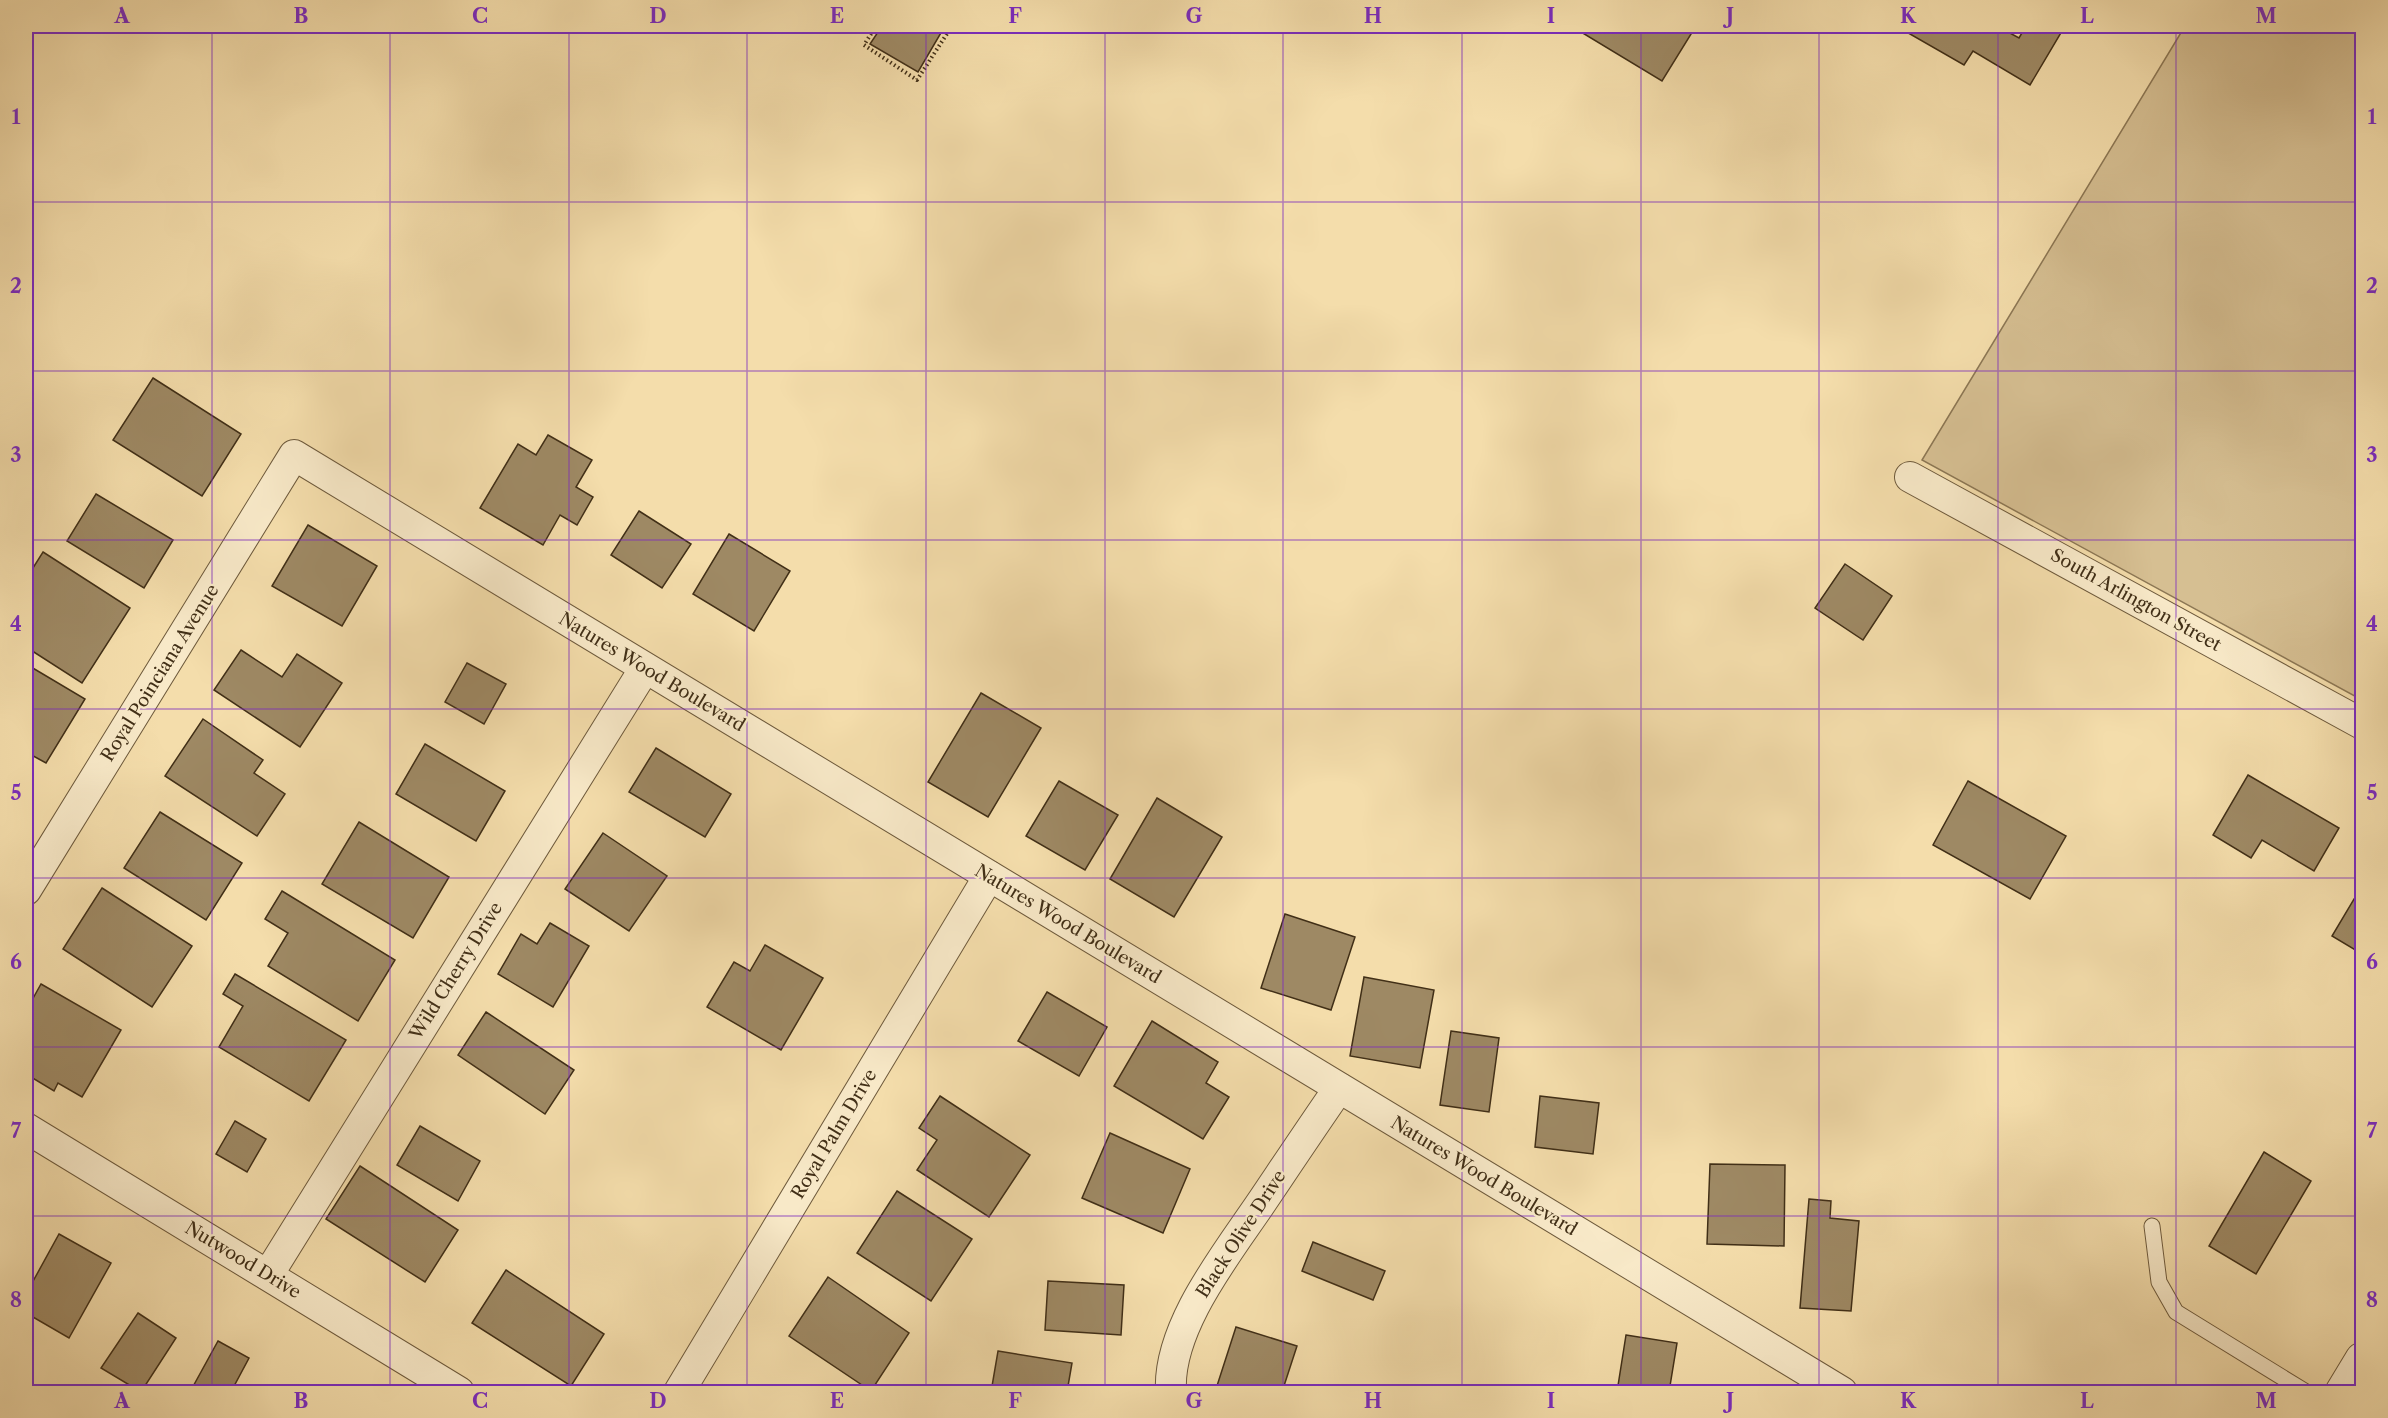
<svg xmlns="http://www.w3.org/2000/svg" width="2388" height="1418" viewBox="0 0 2388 1418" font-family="'Libre Caslon Text',serif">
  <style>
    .green { fill: #d6bf92; stroke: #8c7754; stroke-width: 1.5 }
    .building { fill: #9e8964; stroke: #412f17; stroke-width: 1.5 }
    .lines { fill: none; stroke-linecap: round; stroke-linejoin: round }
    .service-casing { stroke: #6e5a3c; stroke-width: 17 }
    .minor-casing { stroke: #6e5a3c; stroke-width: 32 }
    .tertiary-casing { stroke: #6e5a3c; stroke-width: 35 }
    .path { stroke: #412f17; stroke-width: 4; stroke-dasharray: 1.5 3; stroke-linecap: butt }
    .service { stroke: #f8e9c8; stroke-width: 15 }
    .minor { stroke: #f8e9c8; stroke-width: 30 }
    .tertiary { stroke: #f8e9c8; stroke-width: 33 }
    .grid { fill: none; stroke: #7b2cbf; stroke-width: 1.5; stroke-opacity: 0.55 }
    .labels { text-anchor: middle; stroke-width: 4.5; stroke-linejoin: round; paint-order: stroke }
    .street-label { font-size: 18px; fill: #412f17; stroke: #f8e9c8 }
    .neatline { fill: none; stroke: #7b2cbf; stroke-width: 2 }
    .grid-label { font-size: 20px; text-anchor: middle; font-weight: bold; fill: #7b2cbf }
  </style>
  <rect width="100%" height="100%" fill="#f4ddab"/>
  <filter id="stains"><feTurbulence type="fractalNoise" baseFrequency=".00333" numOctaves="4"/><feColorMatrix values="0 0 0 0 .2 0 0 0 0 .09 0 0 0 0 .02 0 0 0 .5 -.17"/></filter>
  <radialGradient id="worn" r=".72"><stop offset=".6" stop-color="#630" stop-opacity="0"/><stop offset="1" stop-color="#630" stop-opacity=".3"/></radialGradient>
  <path class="green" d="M2185,26H2362V700L1922,460Z"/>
  <g class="building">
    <path d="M882,26H945L918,72L870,44Z"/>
    <path d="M1571,26H1696L1662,81Z"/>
    <path d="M1896,26H1997L2019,38L2026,26H2065L2030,85L1973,51L1964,65Z"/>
    <path d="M153,378L241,434L202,496L113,440Z"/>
    <path d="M548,435L592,460L576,487L593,497L577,525L560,515L543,545L480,508L518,444L536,455Z"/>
    <path d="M96,494L173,540L144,588L67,541Z"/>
    <path d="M639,511L691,544L662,588L611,555Z"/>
    <path d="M308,525L377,566L342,626L272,586Z"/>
    <path d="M729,534L790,571L754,631L693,594Z"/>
    <path d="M43,552L130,608L82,683L26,647V579Z"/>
    <path d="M1845,564L1892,596L1863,640L1815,608Z"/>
    <path d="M241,650L282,677L297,654L342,683L300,747L214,690Z"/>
    <path d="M467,663L506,684L484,724L445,702Z"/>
    <path d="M26,664L85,699L46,763L26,752Z"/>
    <path d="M981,693L1041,728L988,817L928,782Z"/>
    <path d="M203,719L263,760L254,773L285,794L257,836L165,776Z"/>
    <path d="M425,744L505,791L476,841L396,794Z"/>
    <path d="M656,748L731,794L705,837L629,792Z"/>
    <path d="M2248,775L2339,828L2314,871L2262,840L2251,858L2213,835Z"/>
    <path d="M1059,781L1118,815L1085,870L1026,836Z"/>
    <path d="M1968,781L2066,836L2030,899L1933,845Z"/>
    <path d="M1157,798L1222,837L1174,917L1110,879Z"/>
    <path d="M160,812L242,863L206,920L124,868Z"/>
    <path d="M359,822L449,877L413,938L322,884Z"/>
    <path d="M603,833L667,876L629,931L565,889Z"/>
    <path d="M102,888L192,946L152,1007L63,949Z"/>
    <path d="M282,891L395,960L358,1021L268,966L288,933L265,919Z"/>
    <path d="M2354,899L2362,905V954L2332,936Z"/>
    <path d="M1285,914L1355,937L1331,1010L1261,988Z"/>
    <path d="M550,923L589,946L553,1007L498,974L521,934L537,944Z"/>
    <path d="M765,945L823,978L781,1050L707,1007L734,962L750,971Z"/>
    <path d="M235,974L346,1040L309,1101L219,1047L243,1006L223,994Z"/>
    <path d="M1364,977L1434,990L1420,1068L1350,1056Z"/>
    <path d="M41,984L121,1030L82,1097L58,1083L54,1091L26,1074V1011Z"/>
    <path d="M1047,992L1107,1027L1079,1076L1018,1041Z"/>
    <path d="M486,1012L574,1070L545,1114L458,1055Z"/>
    <path d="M1152,1021L1218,1062L1206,1083L1229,1097L1203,1139L1114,1086Z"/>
    <path d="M1451,1031L1499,1038L1489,1112L1440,1105Z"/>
    <path d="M940,1096L1030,1155L989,1217L917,1170L937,1140L919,1128Z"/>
    <path d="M1540,1096L1599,1103L1593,1154L1535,1147Z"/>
    <path d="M235,1121L266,1139L247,1172L216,1154Z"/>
    <path d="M420,1126L480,1161L458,1201L397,1165Z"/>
    <path d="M1110,1133L1190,1169L1163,1233L1082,1198Z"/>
    <path d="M2264,1152L2311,1181L2256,1274L2209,1246Z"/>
    <path d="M1710,1164L1785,1165L1784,1246L1707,1244Z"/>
    <path d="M360,1166L458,1230L425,1282L326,1219Z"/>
    <path d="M897,1191L972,1239L931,1301L857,1253Z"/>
    <path d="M1809,1199L1831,1201L1830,1218L1859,1221L1851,1311L1800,1308Z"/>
    <path d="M59,1234L111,1263L69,1338L26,1313V1294Z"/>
    <path d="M1313,1242L1385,1271L1373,1300L1302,1271Z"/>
    <path d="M506,1270L604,1334L571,1386L472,1323Z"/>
    <path d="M828,1277L909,1333L871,1391L789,1336Z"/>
    <path d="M1048,1281L1124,1285L1121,1335L1045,1330Z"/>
    <path d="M138,1313L176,1338L141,1392L101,1368Z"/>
    <path d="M1236,1327L1297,1346L1282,1392H1215Z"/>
    <path d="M1626,1335L1677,1343L1669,1392H1617Z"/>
    <path d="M218,1341L249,1358L232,1390L236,1392H190Z"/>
    <path d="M998,1351L1072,1363L1067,1392H991Z"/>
  </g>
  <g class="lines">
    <g class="service-casing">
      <path id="service" d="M2152,1226L2159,1282L2176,1312L2306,1392"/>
    </g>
    <g class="minor-casing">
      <g id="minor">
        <path d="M1910,477L2362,724"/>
        <path d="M26,890L294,455L1842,1392"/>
        <path d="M26,1128L459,1392"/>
        <path d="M268,1275L645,668"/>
        <path d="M679,1392L989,876"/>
        <path d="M1171,1392C1167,1329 1225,1256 1259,1206C1286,1166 1312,1127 1339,1088"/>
      </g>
    </g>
    <g class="tertiary-casing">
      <path id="tertiary" d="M2342,1392L2362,1359"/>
    </g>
    <path class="path" d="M876,26L864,45L917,80L952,26"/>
    <use href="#service" class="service"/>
    <use href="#minor" class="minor"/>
    <use href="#tertiary" class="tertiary"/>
  </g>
  <path class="grid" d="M212,26V1392M390,26V1392M569,26V1392M747,26V1392M926,26V1392M1105,26V1392M1283,26V1392M1462,26V1392M1641,26V1392M1819,26V1392M1998,26V1392M2176,26V1392M26,202H2362M26,371H2362M26,540H2362M26,709H2362M26,878H2362M26,1047H2362M26,1216H2362"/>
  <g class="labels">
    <g class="street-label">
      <text transform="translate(2136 600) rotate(29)" y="6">South Arlington Street</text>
      <text transform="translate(652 672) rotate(31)" y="6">Natures Wood Boulevard</text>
      <text transform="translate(160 673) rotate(-58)" y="6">Royal Poinciana Avenue</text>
      <text transform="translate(1068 924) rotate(31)" y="6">Natures Wood Boulevard</text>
      <text transform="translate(456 971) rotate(-58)" y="6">Wild Cherry Drive</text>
      <text transform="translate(834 1134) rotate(-59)" y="6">Royal Palm Drive</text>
      <text transform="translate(1484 1176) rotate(31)" y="6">Natures Wood Boulevard</text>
      <text transform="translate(1241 1234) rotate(-57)" y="6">Black Olive Drive</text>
      <text transform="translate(243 1260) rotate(31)" y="6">Nutwood Drive</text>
    </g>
  </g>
  <rect width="2388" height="1418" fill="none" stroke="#f4ddab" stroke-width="66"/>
  <rect x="33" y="33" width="2322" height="1352" class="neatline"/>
  <g class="grid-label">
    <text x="122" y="23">A</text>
    <text x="301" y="23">B</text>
    <text x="480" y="23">C</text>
    <text x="658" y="23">D</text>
    <text x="837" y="23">E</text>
    <text x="1015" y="23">F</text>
    <text x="1194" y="23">G</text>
    <text x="1373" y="23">H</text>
    <text x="1551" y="23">I</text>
    <text x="1730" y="23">J</text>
    <text x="1908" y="23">K</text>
    <text x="2087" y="23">L</text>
    <text x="2266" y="23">M</text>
    <text x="16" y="124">1</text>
    <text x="2372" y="124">1</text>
    <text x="16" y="293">2</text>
    <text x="2372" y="293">2</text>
    <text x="16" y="462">3</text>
    <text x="2372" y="462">3</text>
    <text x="16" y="631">4</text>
    <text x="2372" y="631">4</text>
    <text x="16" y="800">5</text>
    <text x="2372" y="800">5</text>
    <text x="16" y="969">6</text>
    <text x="2372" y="969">6</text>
    <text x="16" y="1138">7</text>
    <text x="2372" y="1138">7</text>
    <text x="16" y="1307">8</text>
    <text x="2372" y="1307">8</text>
    <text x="122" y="1408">A</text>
    <text x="301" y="1408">B</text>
    <text x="480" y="1408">C</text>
    <text x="658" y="1408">D</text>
    <text x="837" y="1408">E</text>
    <text x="1015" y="1408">F</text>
    <text x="1194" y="1408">G</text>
    <text x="1373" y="1408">H</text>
    <text x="1551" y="1408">I</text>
    <text x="1730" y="1408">J</text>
    <text x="1908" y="1408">K</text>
    <text x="2087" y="1408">L</text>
    <text x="2266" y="1408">M</text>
  </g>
  <rect width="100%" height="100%" filter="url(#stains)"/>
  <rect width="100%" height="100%" fill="url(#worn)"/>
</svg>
